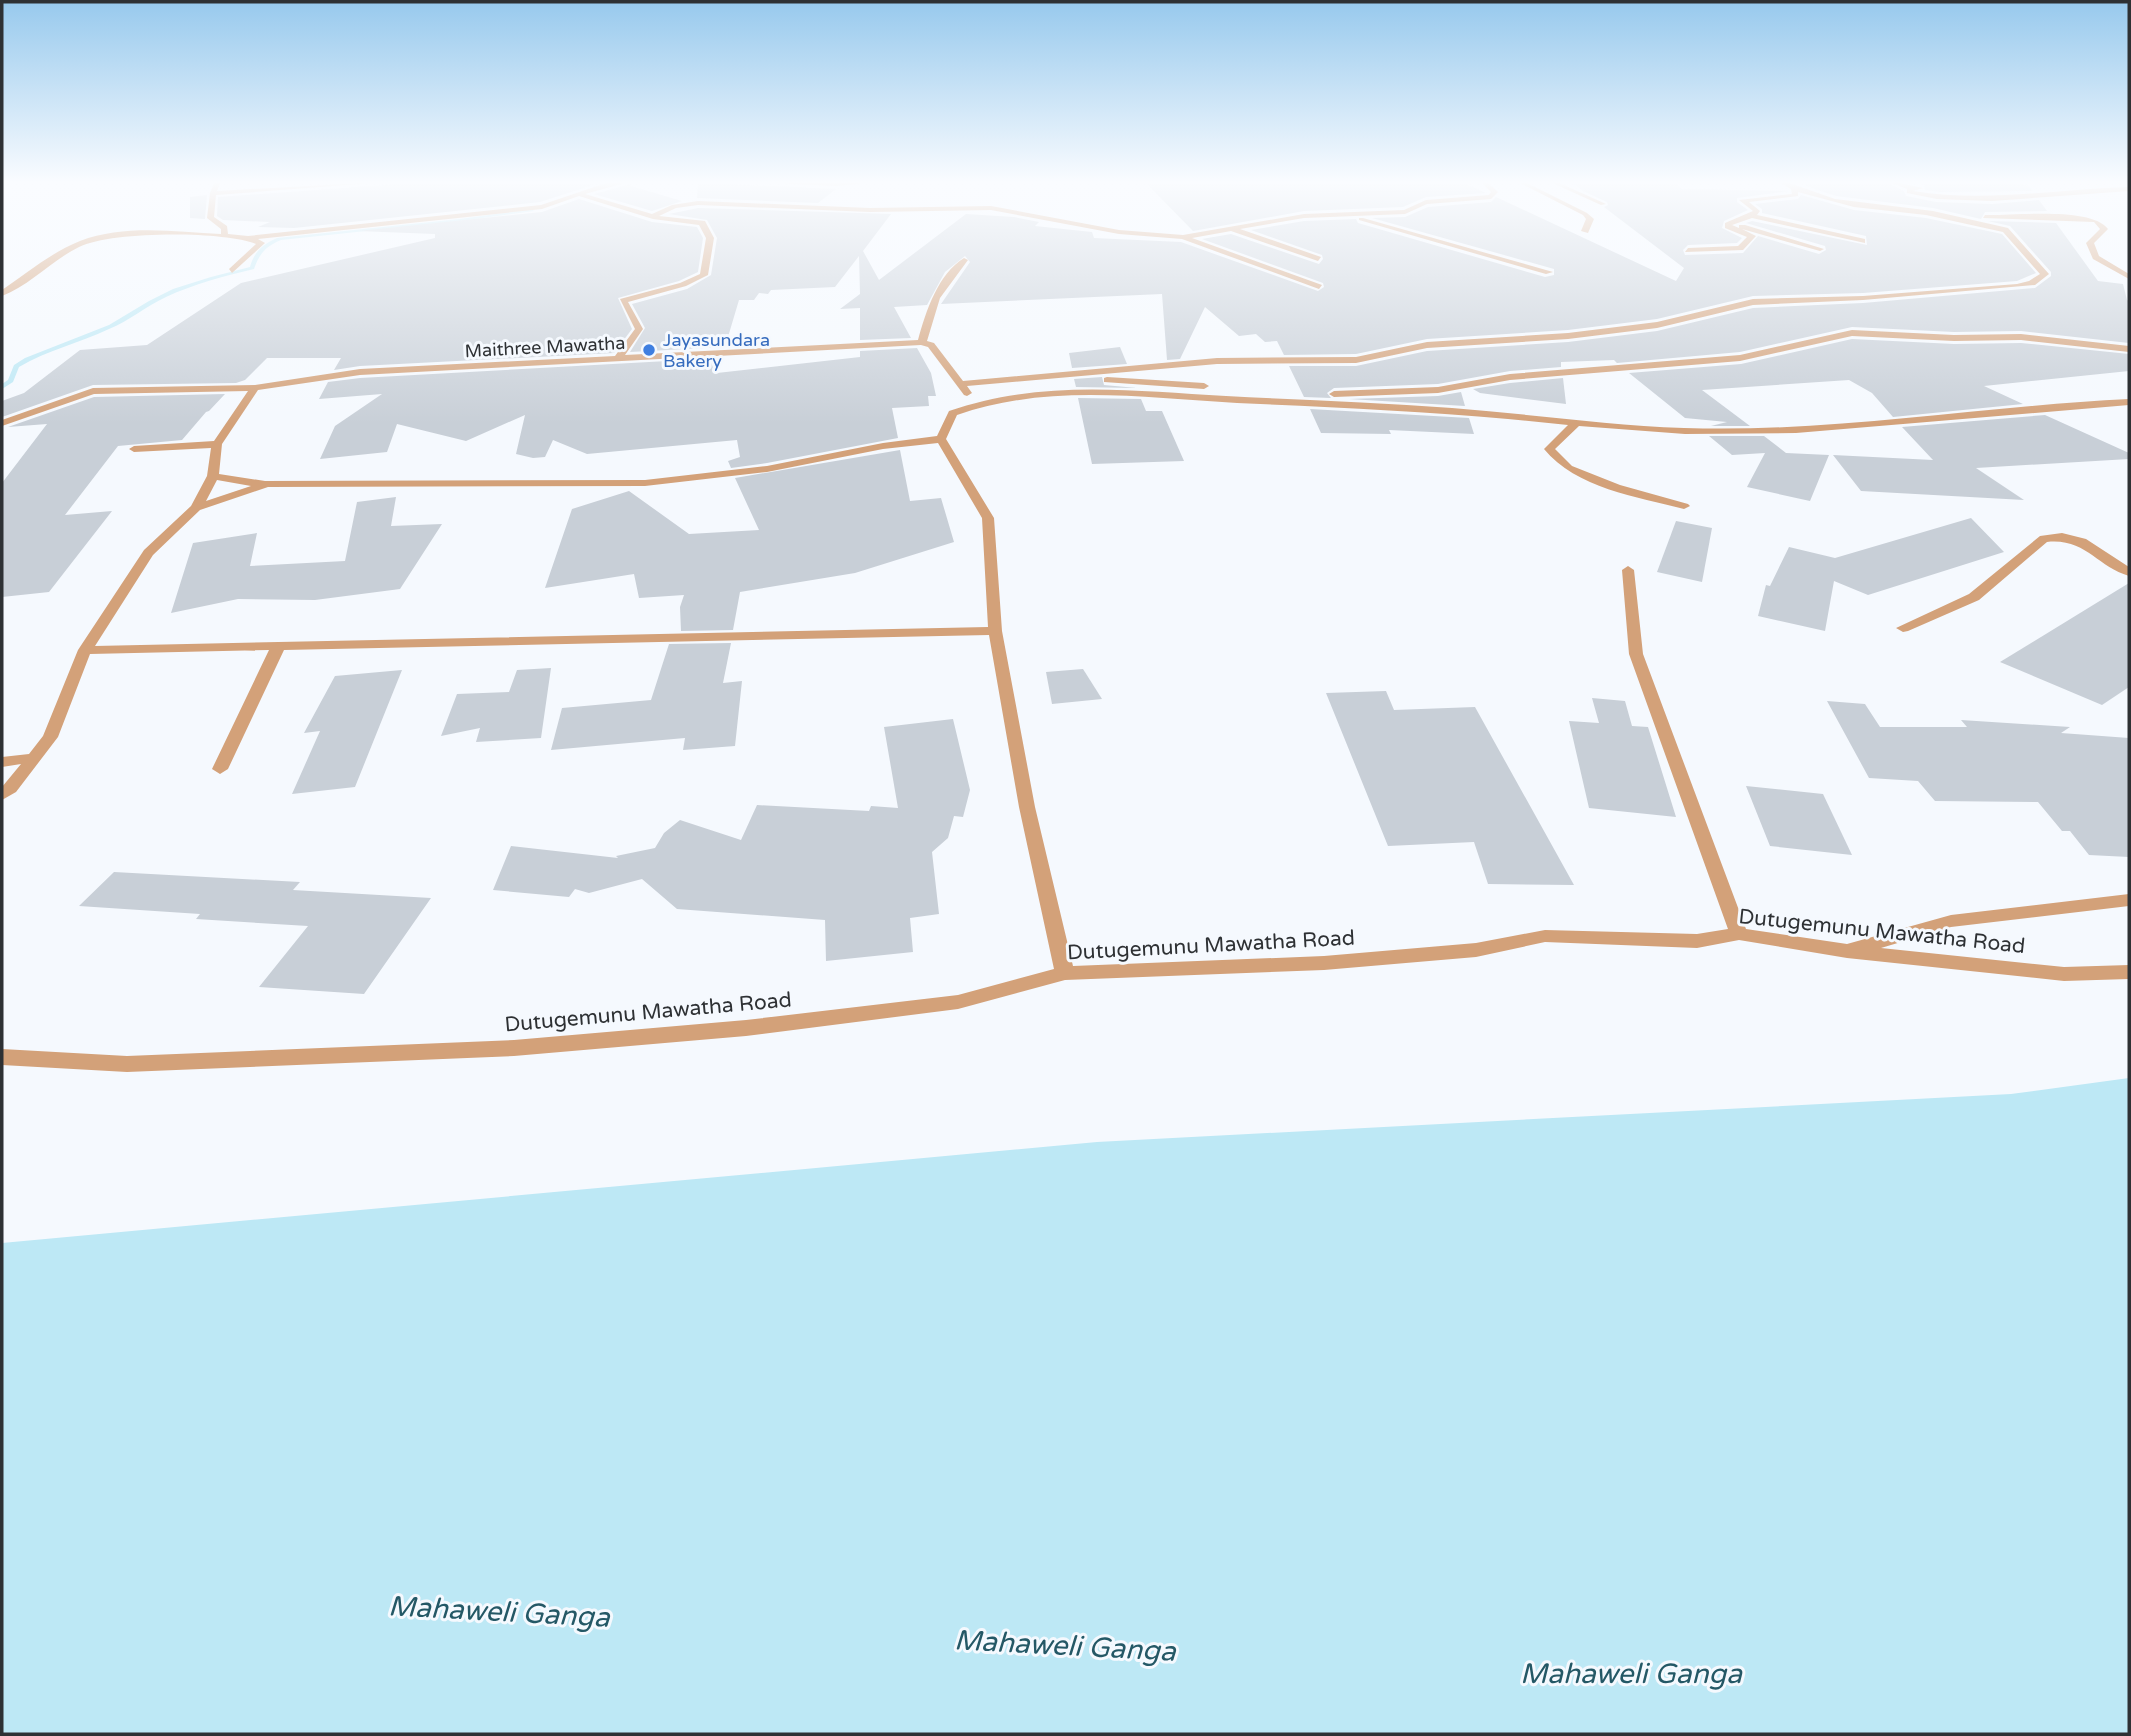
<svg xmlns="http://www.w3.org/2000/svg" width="2131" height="1736" viewBox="0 0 2131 1736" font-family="'Varela Round',sans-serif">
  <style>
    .water { fill: #bde8f5 }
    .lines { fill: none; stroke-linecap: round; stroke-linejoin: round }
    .stream { fill: #bde8f5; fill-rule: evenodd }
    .building { fill: #c8cfd7 }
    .minor { fill: #d3a179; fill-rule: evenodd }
    .shop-dot { fill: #3f7fe0; stroke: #f5f9fe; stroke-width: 2.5 }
    .labels { text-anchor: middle; stroke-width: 6; stroke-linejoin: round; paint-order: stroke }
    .far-shop-label { font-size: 18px; fill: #366cbe; stroke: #f5f9fe; text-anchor: start }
    .far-street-label { font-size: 18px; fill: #2e3134; stroke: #f5f9fe }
    .street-label { font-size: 21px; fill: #2e3134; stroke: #f5f9fe }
    .near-water-label { font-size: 28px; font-style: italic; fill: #245866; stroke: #f5f9fe }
  </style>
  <rect width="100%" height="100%" fill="#f5f9fe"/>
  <path class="water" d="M2129,1078V1734H2V1243L1097,1142L2011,1094Z"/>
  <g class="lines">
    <path class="stream" d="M532,209L534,211L460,221L281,240C266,246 259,254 254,269C224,276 194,284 166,297C146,306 129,321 109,329C79,343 48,350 19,367L13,382L2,389V384L8,380L14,365L25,358L109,325L149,301L173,289L211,277L250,267C254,252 263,244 277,238L460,219Z"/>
  </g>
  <g class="building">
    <path d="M400,181H605L540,202L294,228L258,227L270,222L223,220L217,216L218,197L398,184Z"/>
    <path d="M698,181H725L727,184L836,189L818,203L697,198Z"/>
    <path d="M1144,181H1460L1486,193L1426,197L1403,207L1304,211L1193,231Z"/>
    <path d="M1570,181L1676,183L1682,189L1789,191L1737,198V202L1748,210L1724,221L1722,228L1742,238L1737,243L1688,245L1683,250L1685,255L1743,253L1758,236L1819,254L1826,250L1825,246L1746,223L1752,221L1867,245L1866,236L1762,213V209L1755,204L1798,199L1801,195L1854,210L1926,218L2002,234L2036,273L2017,281L1863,293L1753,296L1657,319L1568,330L1427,339L1356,354L1284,355L1277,341L1265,342L1256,334L1239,336L1205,307L1180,359L1167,360L1162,294L941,304L970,262L965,256L945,272L927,305L894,307L911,338L860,340V308L840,309L860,294L859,256L835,287L771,290L768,294L759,293L754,300H739L725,347L630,352L645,328L632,304L687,289L711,275L717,238L707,220L669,214L698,208L891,214L863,251L879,280L966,214L1014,217L1039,222L1035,226L1092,232L1094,238L1181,242L1318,291L1324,287L1323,283L1202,239L1231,234L1319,264L1323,259L1322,255L1251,230L1304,221L1356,219L1358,223L1545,277L1554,275V269L1372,218L1405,217L1428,207L1491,202L1496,197L1676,281L1684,268L1604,207L1608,205L1607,202L1583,191Z"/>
    <path d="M1804,181H1890V184L1904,191L1906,196L1936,202L1992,204L2039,200L2047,211L1985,212L1981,219L1933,208L1836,196L1806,186Z"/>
    <path d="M1905,181H2012L2029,186L2032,191L1940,192L1925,190L1924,185Z"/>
    <path d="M631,184V186L682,201L652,211L594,194Z"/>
    <path d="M207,195L205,219L190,218V197Z"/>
    <path d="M579,199L652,222L697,227L703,238L698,272L679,281L618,298L632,329L614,353L360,366L334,370L341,358H267L245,380L236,383L93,385L2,417V401L24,393L80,350L147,345L241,283L435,238V234L358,231L542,212Z"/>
    <path d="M1988,221L2056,223L2098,281L2123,284L2127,300L2129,301V343L2021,331L1954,332L1852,327L1740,352L1617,363L1614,360L1561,362V367L1510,371L1438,384L1334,388L1327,393L1331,398L1304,397L1289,366H1356L1427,351L1568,342L1657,331L1753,308L1863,303L2035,288L2051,276V272L2010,226Z"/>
    <path d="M1852,339L1954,344L2021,343L2129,354V371L1984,386L2023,404L1893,417L1872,393L1849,380L1702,390L1750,426H1711L1727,422L1685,418L1629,373L1741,364Z"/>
    <path d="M1120,347L1127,364L1072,368L1069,353Z"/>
    <path d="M917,348L931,373L936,396H928L929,406L892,408L898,438L767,463L731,468L728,461L740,457L737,440L587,454L553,440L545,457L533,458L516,454L525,415L466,441L397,424L387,452L320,459L335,426L382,394L319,399L328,382L360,378L722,358L717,373L860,357V351Z"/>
    <path d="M1102,377L1104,385L1137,388L1076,387L1074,379Z"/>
    <path d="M1563,378L1566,404L1480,393L1473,389L1510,383Z"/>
    <path d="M1461,392L1465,406L1349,399L1438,396Z"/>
    <path d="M225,394L209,411L206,412L182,440L118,446L65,515L112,511L49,592L2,597V483L47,424L8,427L94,397Z"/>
    <path d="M1078,398L1141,399L1146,411H1162L1184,461L1092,464Z"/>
    <path d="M1310,409L1469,418L1474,434L1389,430L1391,434L1321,433Z"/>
    <path d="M2045,415L2129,453V459L1976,468L2024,500L1861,491L1833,455L1933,460L1902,427Z"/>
    <path d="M1709,436H1764L1786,453L1829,455L1810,501L1747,487L1765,453L1732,455Z"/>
    <path d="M900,450L910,501L941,498L954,542L855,573L740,592L733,630L681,631L680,607L684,595L639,598L634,574L545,588L572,509L629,491L689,534L759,530L735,478Z"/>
    <path d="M396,497L391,526L442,524L400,589L315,600L238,599L171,613L193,543L257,533L250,566L345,561L357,502Z"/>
    <path d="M1971,518L2004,552L1868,595L1834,581L1825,631L1758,616L1766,585L1770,586L1789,547L1835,558Z"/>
    <path d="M1676,521L1712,528L1702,582L1657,572Z"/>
    <path d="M2129,583V687L2102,705L2000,662Z"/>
    <path d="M731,643L723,683L742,681L735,746L683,750L685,738L551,750L562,708L651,700L669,644Z"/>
    <path d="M551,668L541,738L476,742L480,728L441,736L457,694L509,692L517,670Z"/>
    <path d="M1083,669L1102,699L1052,704L1046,672Z"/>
    <path d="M402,670L355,787L292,794L320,731L304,733L335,676Z"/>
    <path d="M1386,691L1394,710L1475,707L1574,885L1488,884L1474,842L1388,846L1326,693Z"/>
    <path d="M1592,698L1625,701L1632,726L1648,727L1676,817L1589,808L1569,721L1599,723Z"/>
    <path d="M1827,701L1865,704L1880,727H1967L1961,720L2070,727L2061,733L2129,738V857L2089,855L2070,831H2062L2038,802L1935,801L1918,781L1869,778Z"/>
    <path d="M953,719L970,790L963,817L954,816L948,838L932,852L939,914L910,918L913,952L826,961L825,920L677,909L642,879L589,893L575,889L569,897L493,890L511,846L618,858L616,856L655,848L664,833L680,820L741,840L757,805L869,811L871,806L898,808L884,727Z"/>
    <path d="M1746,786L1823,794L1852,855L1770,846Z"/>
    <path d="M114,872L300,882L293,890L431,898L364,994L259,987L308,926L196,919L200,914L79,906Z"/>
  </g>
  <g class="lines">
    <g class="minor">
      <path d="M215,181H221L217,191L398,181L216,195L214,217L227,226L228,234L248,236L541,205L609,182L632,181L585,194L652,214L672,205L698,201L870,208L991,206L1119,230L1183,235L1304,214L1404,210L1426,200L1489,195L1491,192L1480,181H1486L1498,192L1491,199L1427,204L1405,214L1304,218L1240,229L1321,257L1318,261L1231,231L1192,238L1322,285L1319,289L1182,239L1119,234L991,210L870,212L698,205L676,208L659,216L705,221L714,238L708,275L686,286L628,302L643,329L625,355L918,340C926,311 938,274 964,258L968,260L940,298L927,341L934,343L963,381L1217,358L1356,357L1427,342L1568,333L1657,322L1753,299L1863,296L2017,284L2029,281L2040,274L2003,232L1926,215L1854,207L1798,192V196L1749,202L1760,211L1757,215L1865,239V243L1752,218L1732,225L1739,228V225H1745L1824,249L1820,251L1742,229L1756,236L1743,250L1685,252L1688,248L1738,246L1747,237L1725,228V223L1753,211L1739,200L1792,194L1791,189L1777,181H1784L1835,199L1933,211L2008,228L2049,274L2035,285L1863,300L1753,305L1657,328L1568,339L1427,348L1356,363L1217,364L967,386L972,393L967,396L964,395L928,347L921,345L360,375L258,390L222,444L219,474L265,481L645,480L767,466L883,443L937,436L949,411C1043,379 1130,391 1226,396C1302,400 1377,402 1452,408C1529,414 1606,425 1684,428C1833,433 1981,406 2129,399V405L1796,433L1685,434L1579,426L1555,449L1572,466L1620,485L1688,504L1690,506L1684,509C1637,497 1576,488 1544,449L1568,425L1508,419C1418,411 1327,407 1237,403C1142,398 1049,383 957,415L946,439L994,518L1002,631L1035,807L1073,966L1324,956L1476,943L1545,930L1697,934L1728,929L1629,654L1622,570L1628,566L1634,570L1643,654L1746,929L1847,944L1951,915L2129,894V906L1951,927L1881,948L2064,967L2129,965V979L2064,981L1847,958L1739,940L1697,948L1545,942L1476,957L1324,970L1065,980L958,1009L746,1036L514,1056L127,1072L2,1065V1049L127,1056L514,1040L746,1020L958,995L1054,969L1019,807L989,635L284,650L228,769L220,774L212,769L269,650L90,654L58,737L16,792L2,800V787L21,764L2,767V757L29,754L43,736L78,650L144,550L191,506L207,476L211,448L134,452L129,449L134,446L214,441L248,391L94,394L2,426V420L93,388L255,385L360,369L615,356L635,329L620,299L680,283L700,274L706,238L699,225L653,219L579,196L542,209L258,239L265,243L232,273L229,269L256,244C223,231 112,231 79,247C52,260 29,286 2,296V290C27,273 52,252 80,241C125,224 175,232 221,234V229L207,218L210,193ZM938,443L982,518L988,627L95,646L153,555L200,510L268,487L645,486L767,472L883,449ZM217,480L251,486L206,501Z"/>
      <path d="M727,181H887L836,186Z"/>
      <path d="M1516,181H1523L1587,213L1594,219L1588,233L1581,231L1586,219L1583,215Z"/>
      <path d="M1548,181H1555L1606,204L1601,205Z"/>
      <path d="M1892,181H1902L1900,183L1923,188L1913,191C1985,203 2057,189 2129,187V191L1992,201L1937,199L1907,193V189L1892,183Z"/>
      <path d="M1985,215C2013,216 2091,206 2108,229L2094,243L2099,256L2129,274V279L2093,259L2086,243L2100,229L2094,222L1983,218Z"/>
      <path d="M1359,218H1363L1553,272L1546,274L1359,220Z"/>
      <path d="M1852,330L1954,335L2021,334L2129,346V352L2021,340L1954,341L1852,336L1740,361L1510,380L1438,393L1334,397L1329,394L1334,391L1438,387L1510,374L1740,355Z"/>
      <path d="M1107,377L1204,383L1209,386L1204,389L1104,382V378Z"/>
      <path d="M2062,533L2086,539L2129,567V576C2097,567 2086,538 2047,542L1979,600L1908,631L1903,632L1896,628L1969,594L2040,536Z"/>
    </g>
  </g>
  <linearGradient id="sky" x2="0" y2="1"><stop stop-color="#97c9ed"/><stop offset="0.43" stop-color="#fafcff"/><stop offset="1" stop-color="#fafcff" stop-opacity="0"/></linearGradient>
  <rect width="2131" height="424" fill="url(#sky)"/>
  <circle class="shop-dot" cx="649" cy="350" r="7"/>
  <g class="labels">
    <g class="far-shop-label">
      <text x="663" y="346">Jayasundara<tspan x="663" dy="21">Bakery</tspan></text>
    </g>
    <g class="far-street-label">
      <text transform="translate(545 347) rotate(-3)" y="6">Maithree Mawatha</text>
    </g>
    <g class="street-label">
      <text transform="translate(1882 931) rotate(6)" y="7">Dutugemunu Mawatha Road</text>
      <text transform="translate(1211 945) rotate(-3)" y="7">Dutugemunu Mawatha Road</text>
      <text transform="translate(648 1012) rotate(-5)" y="7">Dutugemunu Mawatha Road</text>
    </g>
    <g class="near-water-label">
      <text transform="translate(499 1611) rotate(3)" y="10">Mahaweli Ganga</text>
      <text transform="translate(1065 1645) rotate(3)" y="10">Mahaweli Ganga</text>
      <text x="1631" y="1683">Mahaweli Ganga</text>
    </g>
  </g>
  <rect width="2131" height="1736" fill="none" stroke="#2e3134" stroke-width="7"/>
</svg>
